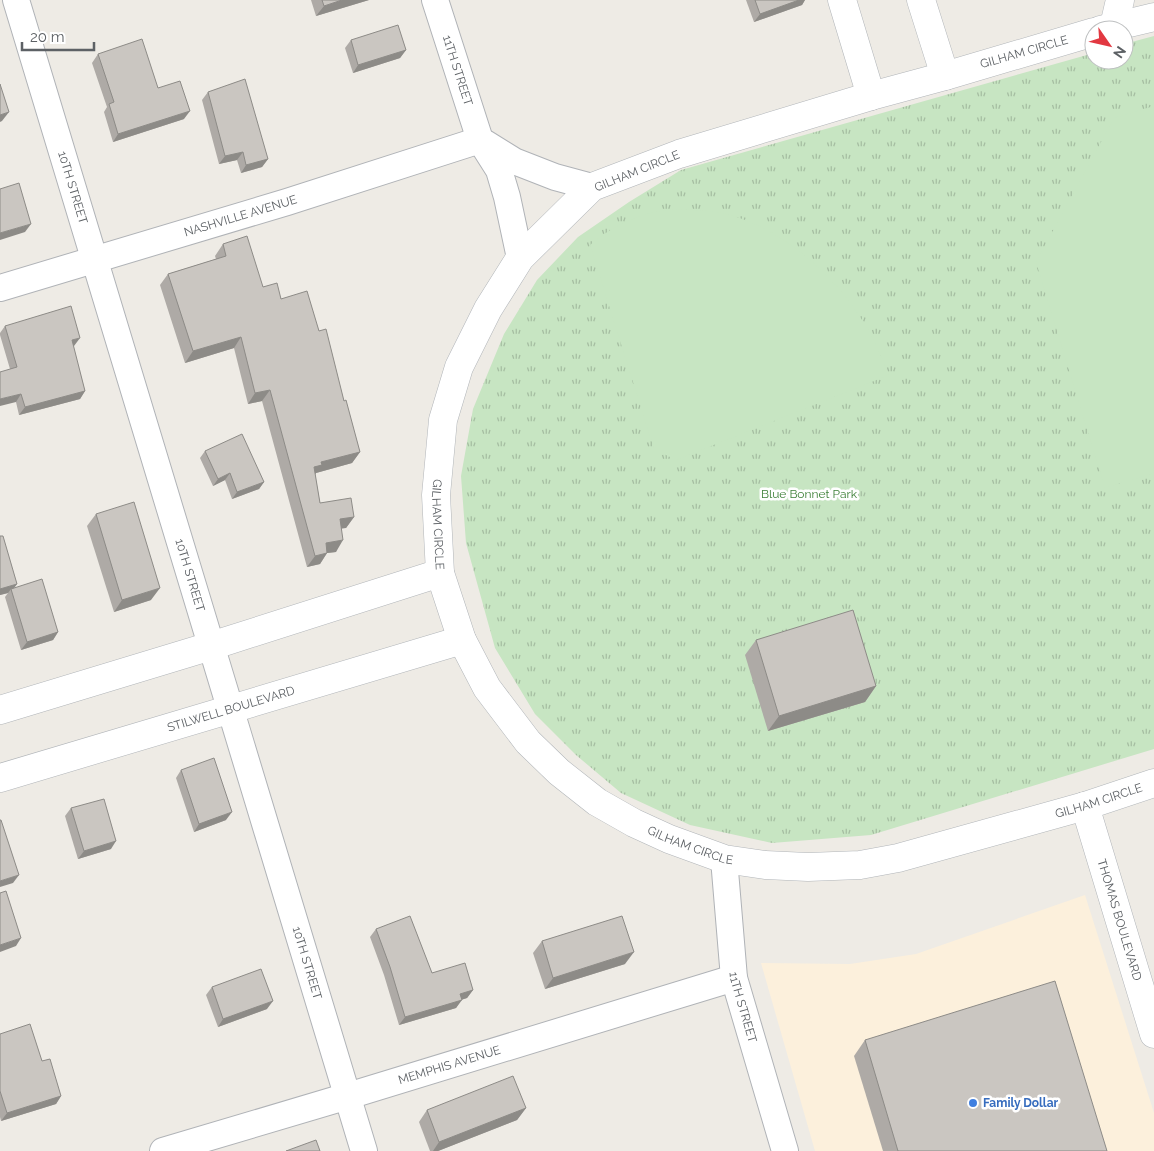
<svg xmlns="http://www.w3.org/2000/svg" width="1154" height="1151" viewBox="0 0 1154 1151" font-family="Raleway,sans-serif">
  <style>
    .commercial { fill: #fcf0dc }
    .park { fill: url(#park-tufts) }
    .garden { fill: #c7e5c2 }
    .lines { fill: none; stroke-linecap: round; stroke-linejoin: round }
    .street-casing { stroke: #b0b3b7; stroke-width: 28 }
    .secondary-casing { stroke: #b1b5b9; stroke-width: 29 }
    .street { stroke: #fff; stroke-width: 26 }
    .secondary { stroke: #fff; stroke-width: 28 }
    .wall { fill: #aeaaa6 }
    .shaded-wall { fill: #8d8b87 }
    .building { fill: #cac6c1; stroke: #8d8b87 }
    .shop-dot { fill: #3f7fe0; stroke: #fff; stroke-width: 2 }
    .labels { text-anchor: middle; stroke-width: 5; stroke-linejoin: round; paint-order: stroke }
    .street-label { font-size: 12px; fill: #5d6165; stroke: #fff }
    .park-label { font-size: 12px; fill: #3e8038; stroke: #fff }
    .shop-label { font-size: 12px; font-weight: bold; fill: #366cbe; stroke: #fff; text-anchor: start }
  </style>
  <defs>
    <pattern id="park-tufts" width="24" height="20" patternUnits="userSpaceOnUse" patternTransform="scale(1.25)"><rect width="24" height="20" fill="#c7e5c2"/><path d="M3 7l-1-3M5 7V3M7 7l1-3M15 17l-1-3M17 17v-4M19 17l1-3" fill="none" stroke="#a5bda1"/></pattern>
  </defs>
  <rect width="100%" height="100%" fill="#eeebe5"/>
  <path class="commercial" d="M1085,895L1154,1113V1151H815L761,963L850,964L916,954Z"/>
  <path class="park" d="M1154,36V749L871,835L772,843L690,825L621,793L576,755L535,714L495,648L466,543L461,476L473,409L504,334L537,280L578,237L629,202L681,170L1094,53V60H1124V44Z"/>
  <g class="garden">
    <path d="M1154,106V473L1105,488L1036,262L1114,118Z"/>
    <path d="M677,209C692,210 707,210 722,213C780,226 834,274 864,323C875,340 882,358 889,375L676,460L654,449L590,245C616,223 642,212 677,209Z"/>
  </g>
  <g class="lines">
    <g class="street-casing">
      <g id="street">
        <path id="s1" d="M16,0L364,1151"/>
        <path id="s2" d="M435,0L480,140L499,170L507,197L520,258"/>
        <path d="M485,143L514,161L555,177L592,187"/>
        <path id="s3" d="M0,288L287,202L480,140"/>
        <path id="s4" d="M724,859L734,978L785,1151"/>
        <path id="s5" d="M163,1151L348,1096L734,978"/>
      </g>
    </g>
    <g class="secondary-casing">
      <g id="secondary">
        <path d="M842,0L871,96"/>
        <path d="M921,0L945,76"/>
        <path d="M1114,26L1120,0"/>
        <path d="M1100,30L1154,17"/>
        <path id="s6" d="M1094,32L945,76L871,96L679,154L592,187L520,258L488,309L459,367L443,420L436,495L440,573L462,640L487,688L528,742L559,772L597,802L634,823L669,839L724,859L765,865L808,867L860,865L898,858L1085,806L1154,783"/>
        <path d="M0,710L211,646L440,573"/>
        <path id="s7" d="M0,778L462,640"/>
        <path id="s8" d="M1085,806L1154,1034"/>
      </g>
    </g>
    <use href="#street" class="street"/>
    <use href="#secondary" class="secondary"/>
  </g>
  <g class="wall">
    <path d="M311,0H369L316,16Z"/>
    <path d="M746,0H805L802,5L754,22Z"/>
    <path d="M351,40L406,50L400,58L353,73L345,48Z"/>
    <path d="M98,54L158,88L184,119L113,142L104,112L107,107L92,63Z"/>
    <path d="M208,92L268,159L262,167L241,173L237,160L219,164L202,100Z"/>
    <path d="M223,244L263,287L281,299L319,331L344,401L360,452L352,463L316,473L315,474L320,503L354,517L346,528H342L336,552L327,553L320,564L307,567L262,401L248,404L234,348L185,363L160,285L168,274L216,259L215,256Z"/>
    <path d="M5,326L74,346H73L85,391L80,399L19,415L16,402L10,369L0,335V333Z"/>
    <path d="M205,451L264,482L259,489L232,499L225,480L213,486L200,458Z"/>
    <path d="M96,514L151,600L114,612L87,526Z"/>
    <path d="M0,536L17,584L14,588L58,632L53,640L21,650L5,597L8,593L0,595Z"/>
    <path d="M756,640L876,686L865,702L768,731L745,655Z"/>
    <path d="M181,770L226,820L194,832L176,778Z"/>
    <path d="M71,808L111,849L78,859L65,816Z"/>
    <path d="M376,929L432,973L473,990L467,998L461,1000L456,1008L399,1025L384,975L370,937Z"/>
    <path d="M542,941L625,964L545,989L533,953Z"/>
    <path d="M212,987L267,1009L218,1027L206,995Z"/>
    <path d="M0,1034L42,1061L61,1096L56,1104L1,1121L0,1117Z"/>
    <path d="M865,1040L1107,1151H883L854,1056Z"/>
    <path d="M526,1108L517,1120L438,1151H430L419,1122L427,1110Z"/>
  </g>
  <g class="shaded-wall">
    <path d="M342,0H369L316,16L324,6Z"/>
    <path d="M799,0H805L802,5L754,22L760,14Z"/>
    <path d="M406,50L400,58L353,73L358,65Z"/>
    <path d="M190,111L184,119L113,142L118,134Z"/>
    <path d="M9,112L2,121L0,122V115Z"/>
    <path d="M243,152L237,160L219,164L225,156Z"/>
    <path d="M268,159L262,167L241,173L246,165Z"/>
    <path d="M31,224L25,232L0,240V233Z"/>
    <path d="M241,337L234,348L185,363L193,351Z"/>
    <path d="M80,338L74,346L66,348L72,340Z"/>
    <path d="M270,390L262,401L248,404L255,393Z"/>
    <path d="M85,391L80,399L19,415L25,407Z"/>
    <path d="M21,394L16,402L0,406V399Z"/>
    <path d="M360,452L352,463L316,473L314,476V467L321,462Z"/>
    <path d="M230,473L225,480L213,486L218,479Z"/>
    <path d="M264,482L259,489L232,499L237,492Z"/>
    <path d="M354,517L346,528L332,530L340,519Z"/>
    <path d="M343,540L336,552L318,554L326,543Z"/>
    <path d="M327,553L320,564L307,567L315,556Z"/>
    <path d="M17,584L11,592V589L8,593L0,595V589Z"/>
    <path d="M160,588L151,600L114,612L122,600Z"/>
    <path d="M58,632L53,640L21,650L27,642Z"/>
    <path d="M876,686L865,702L768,731L779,716Z"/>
    <path d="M232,812L226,820L194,832L199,824Z"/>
    <path d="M116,841L111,849L78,859L84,851Z"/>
    <path d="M19,875L13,883L0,887V881Z"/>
    <path d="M21,938L16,946L0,952V945Z"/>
    <path d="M634,952L625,964L545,989L553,978Z"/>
    <path d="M473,990L467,998L454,1002L460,994Z"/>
    <path d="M462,1000L456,1008L399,1025L405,1017Z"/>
    <path d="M273,1001L267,1009L218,1027L223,1019Z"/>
    <path d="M61,1096L56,1104L1,1121L7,1113Z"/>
    <path d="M526,1108L517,1120L438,1151H433L439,1142Z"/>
  </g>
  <g class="building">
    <path d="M322,0H342L324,6Z"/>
    <path d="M755,0H799L760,14Z"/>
    <path d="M398,25L406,50L358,65L351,40Z"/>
    <path d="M142,39L158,88L180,81L190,111L118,134L109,104L114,102L98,54Z"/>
    <path d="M245,79L268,159L246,165L243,152L225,156L208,92Z"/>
    <path d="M0,84L9,112L0,115Z"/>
    <path d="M19,183L31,224L0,233V189Z"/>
    <path d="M247,236L263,287L277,283L281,299L307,291L319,331L326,329L344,401L346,400L360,452L321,462L322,465L314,467L320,503L351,498L354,517L340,519L343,540L326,543L327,553L315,556L270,390L255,393L241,337L193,351L168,274L226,256L223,244Z"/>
    <path d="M71,306L80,338L72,340L85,391L25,407L21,394L0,399V372L17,367L5,326Z"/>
    <path d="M242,434L264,482L237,492L230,473L218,479L205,451Z"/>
    <path d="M134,502L160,588L122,600L96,514Z"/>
    <path d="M0,536H3L17,584L0,589Z"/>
    <path d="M42,579L58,632L27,642L11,589Z"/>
    <path d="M853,610L876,686L779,716L756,640Z"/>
    <path d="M214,758L232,812L199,824L181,770Z"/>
    <path d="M104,799L116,841L84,851L71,808Z"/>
    <path d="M0,820H1L19,875L0,881Z"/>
    <path d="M6,891L21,938L0,945V893Z"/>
    <path d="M410,916L432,973L465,963L473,990L460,994L462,1000L405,1017L390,967L376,929Z"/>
    <path d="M622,916L634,952L553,978L542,941Z"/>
    <path d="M261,969L273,1001L223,1019L212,987Z"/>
    <path d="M1055,981L1107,1151H898L865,1040Z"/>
    <path d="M30,1024L42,1061L50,1059L61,1096L7,1113L0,1091V1034Z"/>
    <path d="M513,1076L526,1108L439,1142L427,1110Z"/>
    <path d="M316,1140L320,1151H286Z"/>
  </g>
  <circle class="shop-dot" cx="973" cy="1103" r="5"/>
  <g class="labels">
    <g class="street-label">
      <text transform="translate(1024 52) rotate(-16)" y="4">GILHAM CIRCLE</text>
      <text dy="4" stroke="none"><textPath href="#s2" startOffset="74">11TH STREET</textPath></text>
      <text transform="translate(637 171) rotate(-22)" y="4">GILHAM CIRCLE</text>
      <text dy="4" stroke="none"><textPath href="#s1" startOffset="196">10TH STREET</textPath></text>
      <text dy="4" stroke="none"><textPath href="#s3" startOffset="251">NASHVILLE AVENUE</textPath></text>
      <text dy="4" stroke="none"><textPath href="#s6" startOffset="912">GILHAM CIRCLE</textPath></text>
      <text dy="4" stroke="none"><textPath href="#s1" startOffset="601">10TH STREET</textPath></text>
      <text dy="4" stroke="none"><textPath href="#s7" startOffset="241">STILWELL BOULEVARD</textPath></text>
      <text dy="4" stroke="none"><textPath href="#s6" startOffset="1768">GILHAM CIRCLE</textPath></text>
      <text dy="4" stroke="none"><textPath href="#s6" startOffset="1348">GILHAM CIRCLE</textPath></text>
      <text dy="4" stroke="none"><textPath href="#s8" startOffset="119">THOMAS BOULEVARD</textPath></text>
      <text dy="4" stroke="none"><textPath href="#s1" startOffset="1006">10TH STREET</textPath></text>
      <text dy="4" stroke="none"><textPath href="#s4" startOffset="150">11TH STREET</textPath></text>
      <text dy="4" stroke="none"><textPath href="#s5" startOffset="299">MEMPHIS AVENUE</textPath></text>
    </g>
    <g class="park-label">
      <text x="809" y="498">Blue Bonnet Park</text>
    </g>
    <g class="shop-label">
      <text x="983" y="1107">Family Dollar</text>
    </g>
  </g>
  <g transform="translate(1109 45) rotate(124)"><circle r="24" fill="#ffffff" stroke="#bec0c1"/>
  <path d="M0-4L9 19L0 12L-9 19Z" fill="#e23841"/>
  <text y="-8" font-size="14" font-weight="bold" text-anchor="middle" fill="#5d6165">N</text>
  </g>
  <path d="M22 42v8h72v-8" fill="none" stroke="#5d6165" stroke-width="2.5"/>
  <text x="30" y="42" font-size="15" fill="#5d6165" stroke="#ffffff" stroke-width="4" paint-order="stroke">20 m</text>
</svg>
